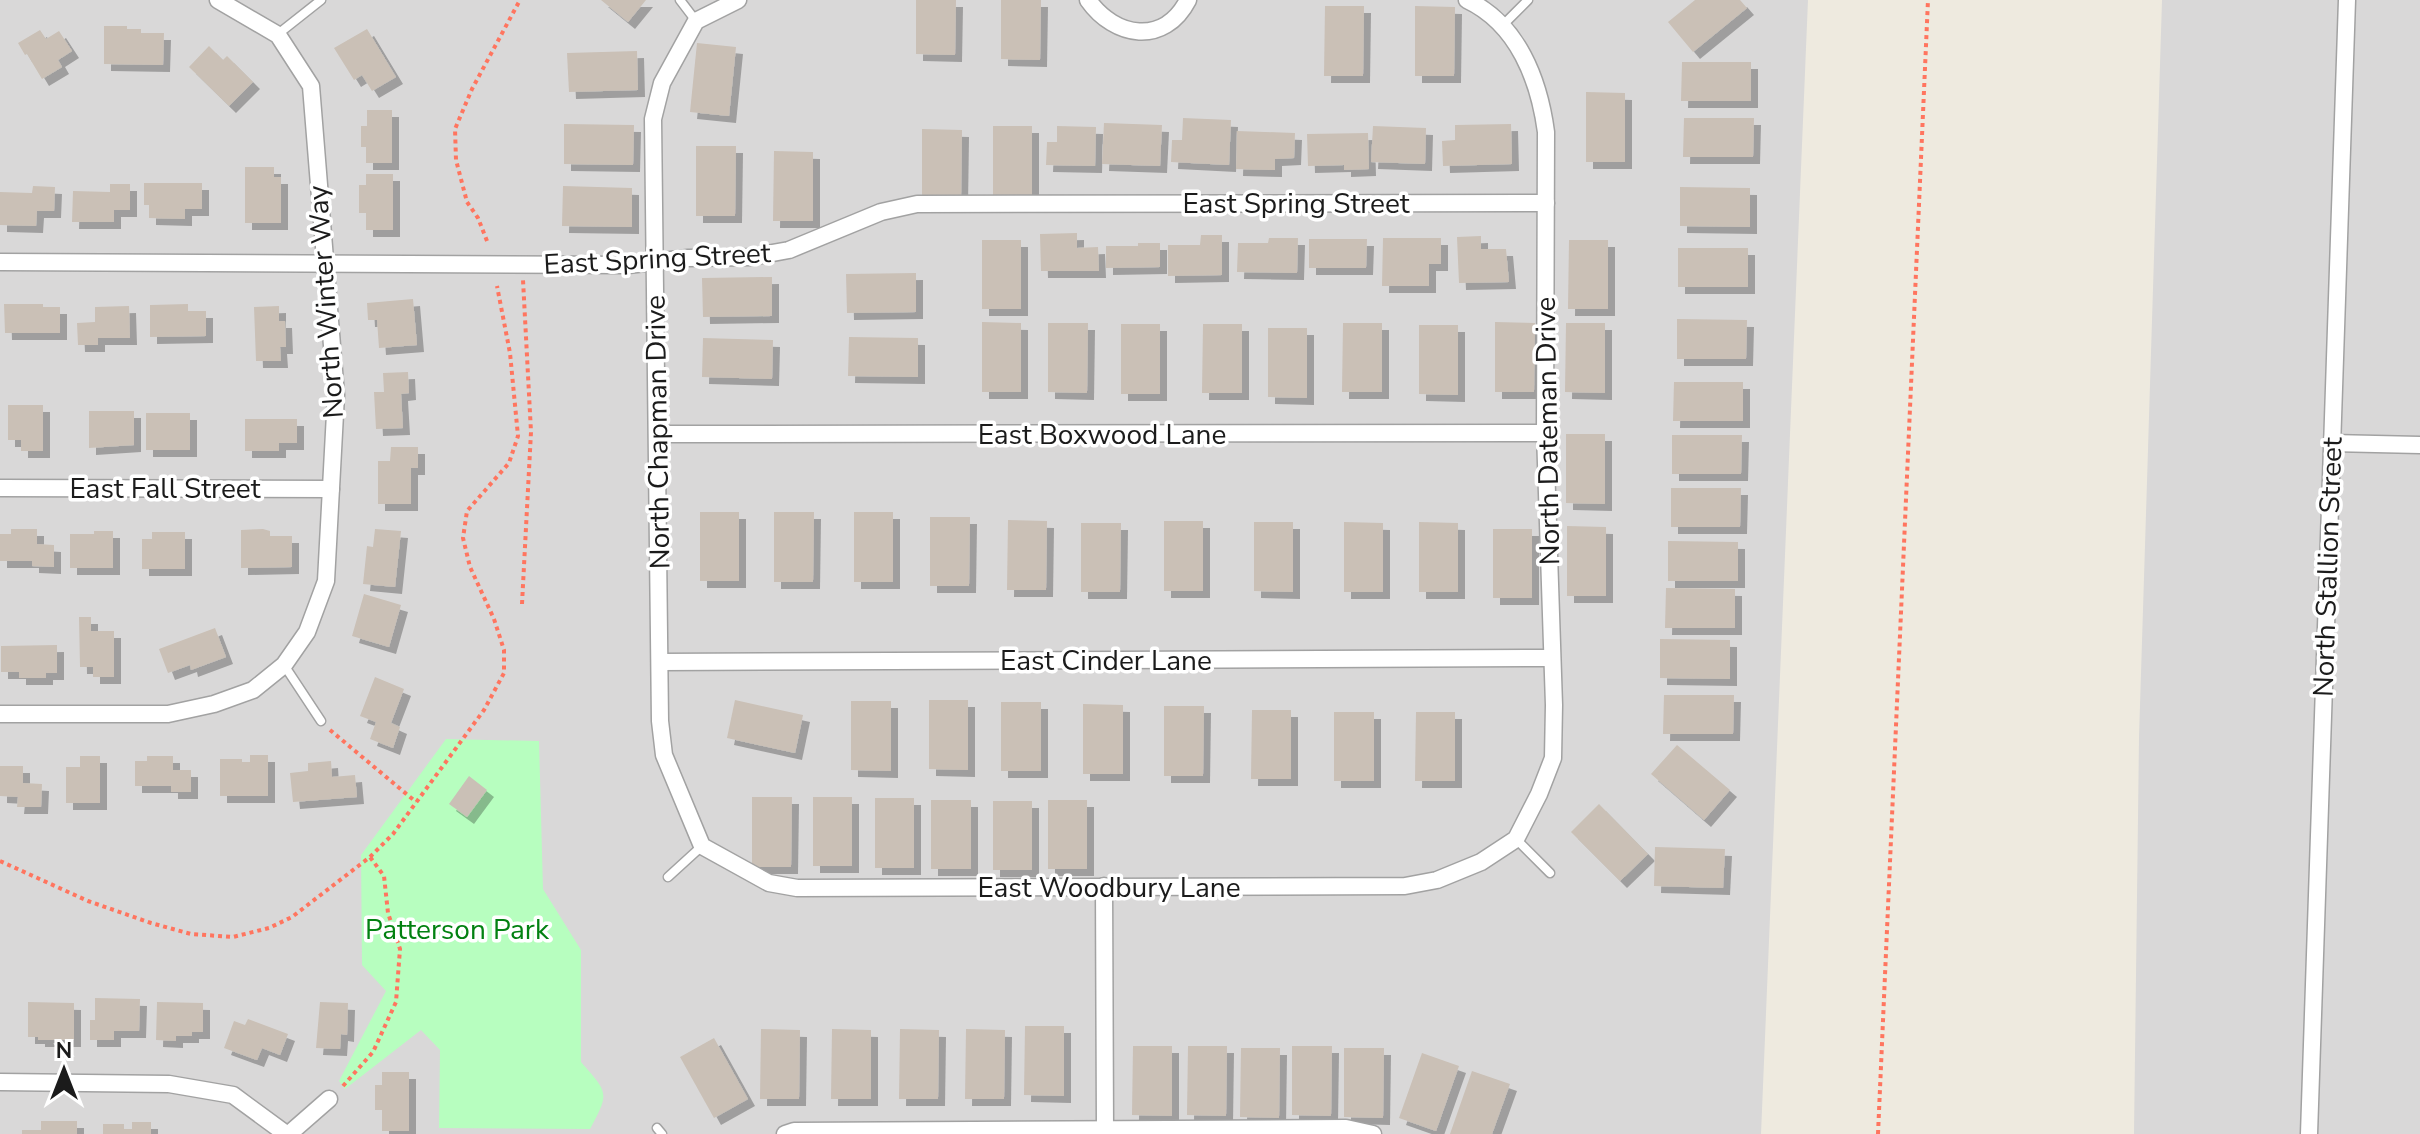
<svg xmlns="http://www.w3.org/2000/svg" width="2420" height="1134" viewBox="0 0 2420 1134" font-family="'Nunito Sans',sans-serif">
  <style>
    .residential { fill: #d9d8d8 }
    .park { fill: #b7febf }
    .building { fill: #cac0b6; filter: url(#shadow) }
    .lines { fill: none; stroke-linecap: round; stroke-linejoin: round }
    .service-casing { stroke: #a2a2a2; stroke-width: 11 }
    .minor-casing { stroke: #a2a2a2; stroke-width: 19 }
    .path { stroke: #ff755f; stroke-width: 4; stroke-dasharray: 4 4; stroke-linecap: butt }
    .service { stroke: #fff; stroke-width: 8 }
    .minor { stroke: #fff; stroke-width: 16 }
    .labels { text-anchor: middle; stroke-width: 7; stroke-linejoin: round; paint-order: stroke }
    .street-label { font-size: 28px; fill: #1b1b1b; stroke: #fff }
    .park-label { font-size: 28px; fill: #028111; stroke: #fff }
  </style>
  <defs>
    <filter id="shadow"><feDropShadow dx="7" dy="7" stdDeviation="0" flood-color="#0004"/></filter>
  </defs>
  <rect width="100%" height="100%" fill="#eeeadf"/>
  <g class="residential">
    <path d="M0,0H1808L1761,1134H0Z"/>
    <path d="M2162,0H2420V1134H2134L2139,738Z"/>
  </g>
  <path class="park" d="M446,739L539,741L543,889L581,950V1062C608,1093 610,1092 590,1129L439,1128L440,1050L421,1030L345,1089L339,1081L386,991L362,965L361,855Z"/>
  <g class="building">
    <path d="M601,0H646L628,22Z"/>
    <path d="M916,0H956L955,55L916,54Z"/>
    <path d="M1001,0H1041L1040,60L1001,59Z"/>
    <path d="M1695,0H1740L1747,8L1693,52L1668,22Z"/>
    <path d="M1325,6H1364L1363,76H1324Z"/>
    <path d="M1415,6L1455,7L1454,76H1415Z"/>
    <path d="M104,26H127V29H141V33H164L163,65L104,64Z"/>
    <path d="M367,29L396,77L372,91L362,75L354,80L334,48Z"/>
    <path d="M40,30L46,39L59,31L72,51L58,60L62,67L42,79L27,54L25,55L18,43Z"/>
    <path d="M697,43L736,47L729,116L690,112Z"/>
    <path d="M209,46L223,60L227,56L253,82L229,106L189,67Z"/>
    <path d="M637,51L638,90L569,92L567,53Z"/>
    <path d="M1682,62H1751V101H1681Z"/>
    <path d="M1586,92L1625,93V162H1586Z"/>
    <path d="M367,110H392V163H366V147H361V126H367Z"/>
    <path d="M1183,118L1231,120L1229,165L1171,162L1172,140H1182Z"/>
    <path d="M1684,118H1754L1753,157H1683Z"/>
    <path d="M1104,123L1162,125L1160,166L1102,164Z"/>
    <path d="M564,124L634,125L633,165L564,164Z"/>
    <path d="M1511,124L1512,164L1443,166L1442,141L1455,140V125Z"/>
    <rect x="993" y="126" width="39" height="69"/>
    <path d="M1057,126L1096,127L1095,166L1046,165L1047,142H1057Z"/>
    <path d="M1373,126L1426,128L1425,164L1371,162Z"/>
    <path d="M922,129L962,130L961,199H922Z"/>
    <path d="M1237,131L1295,133L1294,158L1275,159V170L1236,169Z"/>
    <path d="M1368,133L1369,169L1344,170V165L1308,166L1307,134Z"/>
    <path d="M696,146H736L735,216H696Z"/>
    <path d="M774,151L813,152V221H773Z"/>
    <path d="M245,167H274V177H281V223H245Z"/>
    <path d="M366,174H393V230H366V213H359V185H366Z"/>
    <path d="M144,183H202V209H185V219L149,218V205H144Z"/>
    <path d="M110,184H130V210H114V222H72L73,191L110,192Z"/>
    <path d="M33,186L55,187L54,211H37L36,226L0,225V192L32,193Z"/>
    <path d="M563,186L632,188V227L562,226Z"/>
    <path d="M1680,187L1750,188V227L1680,226Z"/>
    <path d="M1077,233V248L1098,247L1099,271H1041L1040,234Z"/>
    <path d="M1201,235H1222V275L1168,276V245H1200Z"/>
    <path d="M1481,236V249H1506L1509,282L1459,283L1457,237Z"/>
    <path d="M1269,238H1298L1297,273L1237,272L1238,243H1268Z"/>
    <path d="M1383,238H1441V264H1429V286H1382Z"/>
    <path d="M1309,239H1367L1366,268H1309Z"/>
    <rect x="982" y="240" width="39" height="69"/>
    <path d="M1569,240H1608V309H1568Z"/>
    <path d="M1138,243H1160V267L1106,268V246H1138Z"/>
    <rect x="1678" y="248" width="70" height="39"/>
    <path d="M916,273V312L847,313L846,274Z"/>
    <path d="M772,277V316L703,317L702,278Z"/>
    <path d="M413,299L417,345L379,348L377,320H368L367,303Z"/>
    <path d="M4,304H43V307H60V333H5Z"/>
    <path d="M188,304V311H206V336L150,337V305Z"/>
    <path d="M129,306L130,338H98V345H78L77,323L95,322V307Z"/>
    <path d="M279,306V321H285L286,347H280L281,361H256L254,307Z"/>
    <path d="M1677,319L1747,320L1746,359H1677Z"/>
    <path d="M982,322L1021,323V392H982Z"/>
    <path d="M1495,322L1535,323L1534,392H1495Z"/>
    <path d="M1048,323H1088L1087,393L1048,392Z"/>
    <path d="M1343,323H1382V392H1342Z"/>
    <path d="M1566,323H1605V393L1565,392Z"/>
    <rect x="1121" y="324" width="39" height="70"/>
    <path d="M1203,324H1242V393H1202Z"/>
    <path d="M1419,325H1458V395L1419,394Z"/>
    <path d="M1268,328H1307V398L1268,397Z"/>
    <path d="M849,337L918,338V377L848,376Z"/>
    <path d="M703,338L773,340L772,379L702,377Z"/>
    <path d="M408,372L409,393L401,394L403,428L376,429L374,392H384L383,373Z"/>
    <path d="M1674,382H1743V421H1673Z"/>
    <path d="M8,405H43V451H21V440H8Z"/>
    <path d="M89,411H134V445L89,448Z"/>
    <rect x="146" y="413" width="44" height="37"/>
    <path d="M245,419H297V443H279V451H245Z"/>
    <path d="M1566,434H1605V504L1566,503Z"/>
    <path d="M1672,435H1742L1741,474H1672Z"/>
    <path d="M391,447H418V468H411V504H378V461H390Z"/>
    <path d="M1671,488H1741L1740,527H1671Z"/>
    <rect x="700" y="512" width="39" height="69"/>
    <path d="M774,512H814L813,582H774Z"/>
    <rect x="854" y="512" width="39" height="70"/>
    <path d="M930,517H970L969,586H930Z"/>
    <path d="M1008,520L1047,521L1046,590H1007Z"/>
    <rect x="1164" y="521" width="39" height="70"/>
    <path d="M1254,522H1293V592L1254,591Z"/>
    <path d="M1344,522L1383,523V592H1344Z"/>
    <path d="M1419,522L1458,523V592H1419Z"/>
    <path d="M1081,523H1121L1120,592H1081Z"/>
    <path d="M1567,526L1606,527V596H1567Z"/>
    <path d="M11,529H37V544L54,545V567L32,566V561H0V534H11Z"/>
    <path d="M263,529L270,531V536H292V567L241,568V530Z"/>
    <path d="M375,529L401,531L395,587L363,584L367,546L373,547Z"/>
    <rect x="1493" y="529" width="39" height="69"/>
    <path d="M94,531H113V568H70V534H94Z"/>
    <path d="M152,532H185V569H142V539H152Z"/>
    <path d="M1668,541L1738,542V581H1668Z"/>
    <path d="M1666,588L1735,589V628H1665Z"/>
    <path d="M364,594L401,605L389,647L352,636Z"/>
    <path d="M79,617H91V631H114V677H93V667H80Z"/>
    <path d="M215,628L226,657L191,670L190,665L168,673L159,649Z"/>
    <path d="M1660,639L1730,640V679L1660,678Z"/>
    <path d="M57,645V673H46V678H19V672H1V646Z"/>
    <path d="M375,677L404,689L391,723L400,727L393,748L370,739L376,722L360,716Z"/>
    <path d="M1664,695H1734L1733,734H1663Z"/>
    <path d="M735,700L803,715L795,753L727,738Z"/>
    <path d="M929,700H968V770L929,769Z"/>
    <path d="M851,701H891V771L851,770Z"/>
    <rect x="1001" y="702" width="40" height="69"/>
    <path d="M1083,704L1123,705V774H1083Z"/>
    <path d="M1164,706H1204L1203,776H1164Z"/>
    <path d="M1252,710H1291V779H1251Z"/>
    <rect x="1334" y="712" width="40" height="69"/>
    <path d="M1416,712H1455V781H1415Z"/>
    <path d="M1677,745L1730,790L1704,820L1651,774Z"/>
    <path d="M250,755H268V796H220V759H242V762H250Z"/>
    <path d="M80,756H100V803H66V767H80Z"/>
    <path d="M147,756H173V770H191V792H171V786H135V761H147Z"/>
    <path d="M331,761L332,777L355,775L357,797L293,802L290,773L308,771V763Z"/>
    <path d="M0,766H23V783L42,784L41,807H17L18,797L0,796Z"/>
    <path d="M469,776L487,790L467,817L449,804Z"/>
    <path d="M752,797H792L791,867H752Z"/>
    <rect x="813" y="797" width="39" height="69"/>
    <rect x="875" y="798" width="39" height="70"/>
    <rect x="931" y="800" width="40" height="69"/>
    <rect x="1048" y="800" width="39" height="69"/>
    <rect x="993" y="801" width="39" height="69"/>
    <path d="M1599,804L1648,854L1620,881L1571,832Z"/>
    <path d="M1655,847L1725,849L1723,888L1654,886Z"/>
    <path d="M95,998L140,999L139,1031H114V1040H90V1020H95Z"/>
    <path d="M28,1002L74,1003V1040H38V1037H28Z"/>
    <path d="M157,1002L203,1003V1032H192V1036H176V1041L156,1040Z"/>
    <path d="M320,1002L348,1003L347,1035L341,1034L340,1049L316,1048Z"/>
    <path d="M248,1019L288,1034L280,1055L262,1048L257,1060L224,1048L234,1021L245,1025Z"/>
    <path d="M1025,1026H1064V1096L1024,1095Z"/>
    <path d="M761,1029L800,1030L799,1099H760Z"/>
    <path d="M832,1029L871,1030V1099H831Z"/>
    <path d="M900,1029L939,1030L938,1099H899Z"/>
    <path d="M966,1029L1005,1030L1004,1099H965Z"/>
    <path d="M714,1038L748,1099L714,1118L680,1057Z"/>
    <path d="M1133,1046H1172V1116L1132,1115Z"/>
    <path d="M1188,1046H1227L1226,1116L1187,1115Z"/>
    <path d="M1292,1046H1332L1331,1116L1292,1115Z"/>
    <path d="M1241,1048H1280L1279,1118L1240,1117Z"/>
    <path d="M1344,1048H1384L1383,1118L1344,1117Z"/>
    <path d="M1422,1053L1459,1066L1436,1131L1399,1118Z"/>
    <path d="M1472,1071L1510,1084L1492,1134H1450Z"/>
    <path d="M382,1072H409V1131H382V1110H375V1085H382Z"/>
    <path d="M41,1121H77V1134H22V1130H41Z"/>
    <path d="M132,1122H151V1134H103V1124H124V1129H132Z"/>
  </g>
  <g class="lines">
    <g class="service-casing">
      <g id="service">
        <path d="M680,0L696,21"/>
        <path d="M1502,26L1528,0"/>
        <path d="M278,34L321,0"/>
        <path d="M284,665L321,721"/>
        <path d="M1516,839L1550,873"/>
        <path d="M668,877L702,846"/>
        <path d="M657,1128L662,1134"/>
      </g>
    </g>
    <g class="minor-casing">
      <g id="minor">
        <path d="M738,0L696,21L662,83L653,119L660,721L664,755L702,846L769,883L797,888L1405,886L1437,880L1481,862L1516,839L1539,794L1553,758L1554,705L1545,433L1546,132C1539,80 1518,24 1467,0"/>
        <path d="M1088,0C1115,38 1164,46 1188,0"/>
        <path d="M0,262L628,265L688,258L751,257L789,250L881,212L917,204L1546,203"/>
        <path d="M659,434L1545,433"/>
        <path d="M2331,443L2420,445"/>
        <path d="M0,488L331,489"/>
        <path d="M661,662L1551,658"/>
        <path d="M0,714H168L214,704L253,690L284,665L307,632L326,581L336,395L311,86L278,35L218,0"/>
        <path d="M1104,886L1105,1129"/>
        <path d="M0,1082L169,1084L233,1095L286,1134"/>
        <path d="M289,1134L329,1099"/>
        <path d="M785,1134L794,1131L1346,1128L1373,1134"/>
        <path d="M2309,1134L2347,0"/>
      </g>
    </g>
    <g class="path">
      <path d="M487,241L478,218L467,202L456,160L455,129L472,89L520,0"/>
      <path d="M522,604L531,432L523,280"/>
      <path d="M330,730L416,802"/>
      <path d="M0,861L88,901L151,923L191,934L233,937L269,928L292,917L370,857L393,834L484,710L504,673V650L494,619L470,567L463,538L467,511L509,463L518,436L510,353L497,286"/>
      <path d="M343,1086L373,1052L396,1002L400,949L388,913L384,876L370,857"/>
      <path d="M1878,1134L1928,0"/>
    </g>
    <use href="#service" class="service"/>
    <use href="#minor" class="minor"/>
  </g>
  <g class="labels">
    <g class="street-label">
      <text x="1296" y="213">East Spring Street</text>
      <text transform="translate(657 258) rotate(-3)" y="10">East Spring Street</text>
      <text transform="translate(325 302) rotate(-94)" y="10">North Winter Way</text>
      <text transform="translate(1547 431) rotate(-91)" y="10">North Dateman Drive</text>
      <text transform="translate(657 432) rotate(-91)" y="10">North Chapman Drive</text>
      <text x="1102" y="444">East Boxwood Lane</text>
      <text x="165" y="498">East Fall Street</text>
      <text transform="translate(2327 567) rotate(-88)" y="10">North Stallion Street</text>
      <text x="1106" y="670">East Cinder Lane</text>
      <text x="1109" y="897">East Woodbury Lane</text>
    </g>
    <g class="park-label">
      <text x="457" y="939">Patterson Park</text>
    </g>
  </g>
  <g transform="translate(64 1070)" stroke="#ffffff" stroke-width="6" paint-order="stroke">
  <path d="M0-6L14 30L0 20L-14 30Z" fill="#1b1b1b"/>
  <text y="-12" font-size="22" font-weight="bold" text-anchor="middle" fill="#1b1b1b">N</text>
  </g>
</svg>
